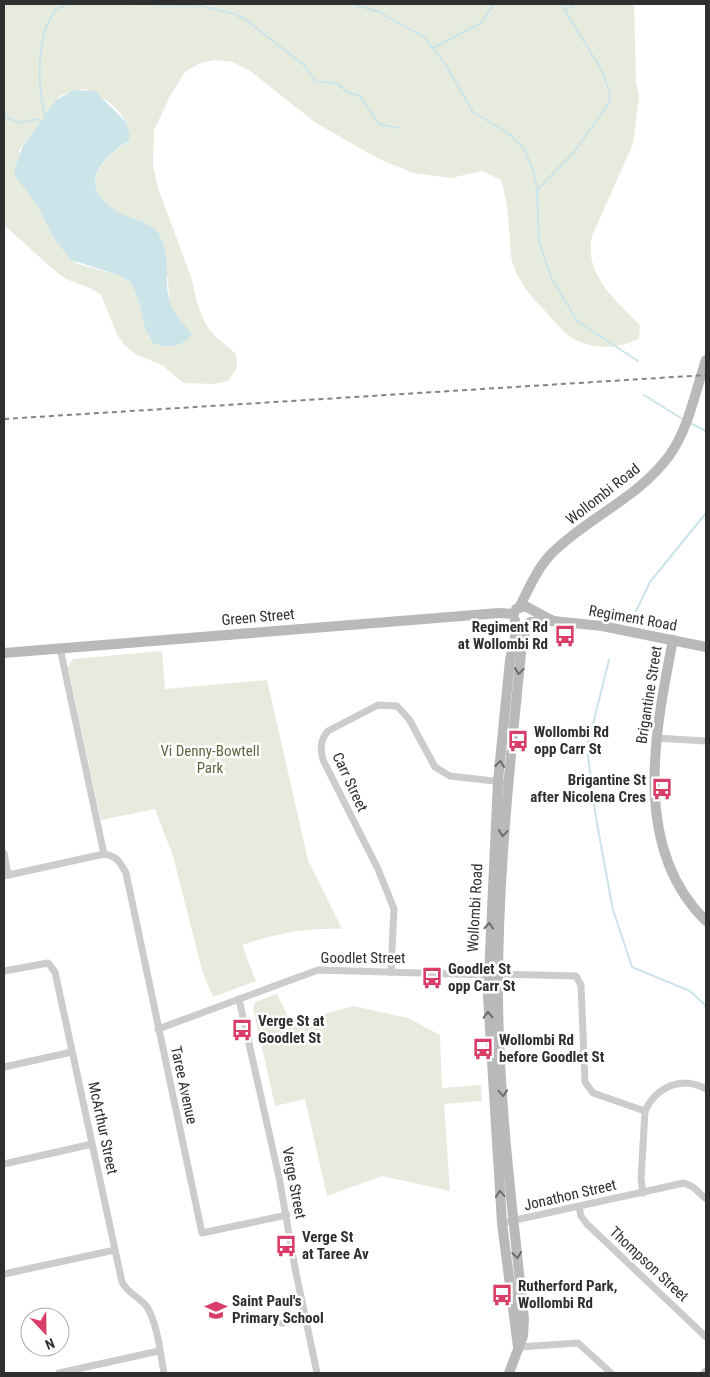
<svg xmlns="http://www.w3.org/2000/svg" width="710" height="1377" viewBox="0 0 710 1377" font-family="'Roboto Condensed',sans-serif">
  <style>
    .green { fill: #e7ebdd; fill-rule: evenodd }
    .water { fill: #cbe4e9 }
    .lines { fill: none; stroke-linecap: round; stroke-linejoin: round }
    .stream { stroke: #cbe4e9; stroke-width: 2 }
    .street { stroke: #ccc; stroke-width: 7 }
    .secondary { stroke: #b9b9b9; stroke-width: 10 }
    .rail { stroke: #848484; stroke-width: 2; stroke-dasharray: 5 4; stroke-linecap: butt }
    .oneway { stroke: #6d6d6d }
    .labels { text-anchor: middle; stroke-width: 5; stroke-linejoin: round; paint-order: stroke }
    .street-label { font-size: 15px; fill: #2f2f2f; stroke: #fff }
    .poi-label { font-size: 15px; font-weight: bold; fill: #2f2f2f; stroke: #fff; text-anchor: start }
    .park-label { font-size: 15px; fill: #5a673f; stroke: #fff }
  </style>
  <rect width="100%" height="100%" fill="#fff"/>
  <g class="green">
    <path d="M4,4H634L636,82L639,97L633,144L592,236C584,276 615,299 640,325L639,338C618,350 590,350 569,336C560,329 553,319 545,311C533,299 520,284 514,267C509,255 511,242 509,229C508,212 506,196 501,180L482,171L451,178L413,173L377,158L316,123L249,70L232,62L217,60L200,63L185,72L170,96L154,130L153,166L158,188L192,280C196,299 201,322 215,336C221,342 230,348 236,354L237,368L228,381L214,384L183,383L162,365L137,355L125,346L117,334L101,295L90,288L66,279L55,271L4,225ZM81,89C96,90 119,107 125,121C128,126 128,135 129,141C99,160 77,187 117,212C127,218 140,221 150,226L168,279L169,300L174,313L183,323L149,338L139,302L131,282L118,275L77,264L53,237L37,205L19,151L56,100L62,95Z"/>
    <path d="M162,651L165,689L267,680L308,860L342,929C309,927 273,934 242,945L256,981L213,997L202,970L173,856L155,809L101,820L68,667L73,659Z"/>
    <path d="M277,994L291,1023L353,1006L408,1018L440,1035L442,1088L481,1085L482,1101L444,1104L450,1191L382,1176L327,1196L305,1099L275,1106L253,1008L255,1002Z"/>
  </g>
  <path class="water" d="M74,90L95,91L125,121L130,134L129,141C98,159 77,188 118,212C131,220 153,221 160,236C171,257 164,278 169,299C172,313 183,323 192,334C183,347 167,349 153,343L146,331L139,302L131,282L118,275L71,260L53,237L37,205L16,177L14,170L23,146L56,100Z"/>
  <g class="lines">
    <g class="stream">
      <path d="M125,4L202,6L234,14L246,20L304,65L316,82L337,83L347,92L360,96L379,124L399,128"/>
      <path d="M353,4L379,12L424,37L446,65L473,112L508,133L525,150L533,170L537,190L539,242L551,277L577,321L638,361"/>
      <path d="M567,9L576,4"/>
      <path d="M433,48L481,23L494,4"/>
      <path d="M4,116L20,123L37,119L43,123"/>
      <path d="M46,118C38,95 38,57 44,33C46,24 52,17 56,9L69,4"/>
      <path d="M537,190L574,152L609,103L610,93L601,69L561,4"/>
      <path d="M644,395L684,420"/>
      <path d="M690,423L706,431"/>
      <path d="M636,611L650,582L706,513"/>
      <path d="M609,660L587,748L596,818L613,910L632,967L690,991L706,1006"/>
    </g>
    <g class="street">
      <path d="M60,648L104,854"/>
      <path d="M655,738L706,741"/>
      <path d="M4,853L8,875"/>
      <path d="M4,876L104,854C117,856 120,862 126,873L202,1233L287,1215"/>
      <path d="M4,971L48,963L55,972L122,1282C128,1294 140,1297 147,1307C158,1325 160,1353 164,1373"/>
      <path d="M391,972L394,909L378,869L323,760C320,748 320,740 328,731L378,705L397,706L409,719L435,767L450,776L502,782"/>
      <path d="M498,974L576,976L581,985L585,1082L593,1093L645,1111"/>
      <path d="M239,999L279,1177L295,1268L317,1373"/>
      <path d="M158,1029L318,970L488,975"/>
      <path d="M4,1067L72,1052"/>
      <path d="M4,1164L92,1144"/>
      <path d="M643,1193L641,1179L645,1111C656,1087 682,1075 706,1089"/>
      <path d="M579,1207L581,1216L587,1224L706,1337"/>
      <path d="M502,1223L684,1183L693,1187L706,1199"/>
      <path d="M4,1274L115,1250"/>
      <path d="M282,1323L306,1318"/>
      <path d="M518,1347L578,1343L611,1373"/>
      <path d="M59,1373L159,1351"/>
      <path d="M704,1373L706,1371"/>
    </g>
    <g class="secondary">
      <path d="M520,606C529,588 537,569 551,554C588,517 637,499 669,456C689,428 695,392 706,360"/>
      <path d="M516,609L525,606L553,621"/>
      <path d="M515,620L516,632L510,660L498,781L488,996L502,1223L518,1347"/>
      <path d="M530,622L553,621L602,626L706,647"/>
      <path d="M673,640C655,731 631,848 706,921"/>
      <path d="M4,653L499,613L514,614"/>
      <path d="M509,1373L523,1336L524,1319C512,1205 497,1090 498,975C499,864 511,753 522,643L528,624"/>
    </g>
    <path class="rail" d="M4,419L706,375"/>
  </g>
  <defs><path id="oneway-chevron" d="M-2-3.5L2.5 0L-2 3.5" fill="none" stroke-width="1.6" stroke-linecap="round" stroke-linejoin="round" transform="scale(1.25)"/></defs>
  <g class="oneway">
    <use href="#oneway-chevron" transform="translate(519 671) rotate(96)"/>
    <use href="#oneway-chevron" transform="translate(500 764) rotate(-84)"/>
    <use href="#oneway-chevron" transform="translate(503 833) rotate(95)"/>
    <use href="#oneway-chevron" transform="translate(489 926) rotate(-87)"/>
    <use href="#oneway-chevron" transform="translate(488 1015) rotate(-92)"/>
    <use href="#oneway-chevron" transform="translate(503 1093) rotate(86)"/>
    <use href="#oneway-chevron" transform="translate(500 1194) rotate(-95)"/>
    <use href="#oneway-chevron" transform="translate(517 1255) rotate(84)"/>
  </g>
  <defs>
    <g id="bus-bare" transform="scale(1.725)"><path d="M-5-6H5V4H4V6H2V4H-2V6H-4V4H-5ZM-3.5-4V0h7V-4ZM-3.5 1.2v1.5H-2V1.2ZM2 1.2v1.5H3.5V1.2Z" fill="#d93e68" stroke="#fff" stroke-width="2.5" paint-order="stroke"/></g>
    <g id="school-bare" transform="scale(1.725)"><path d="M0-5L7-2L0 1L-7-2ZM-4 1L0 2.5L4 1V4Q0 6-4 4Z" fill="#d93e68" stroke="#fff" stroke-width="2.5" paint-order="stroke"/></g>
  </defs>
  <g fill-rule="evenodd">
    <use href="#bus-bare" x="565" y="636"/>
    <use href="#bus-bare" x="518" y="741"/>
    <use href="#bus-bare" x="662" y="789"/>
    <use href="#bus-bare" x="432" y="978"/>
    <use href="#bus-bare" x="242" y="1030"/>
    <use href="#bus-bare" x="483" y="1049"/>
    <use href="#bus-bare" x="286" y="1246"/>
    <use href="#bus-bare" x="502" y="1295"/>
    <use href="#school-bare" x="216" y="1310"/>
  </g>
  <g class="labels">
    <g class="street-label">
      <text transform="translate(603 494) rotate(-38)" y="5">Wollombi Road</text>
      <text transform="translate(258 617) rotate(-5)" y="5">Green Street</text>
      <text transform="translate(633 618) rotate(10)" y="5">Regiment Road</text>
      <text transform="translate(649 695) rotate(-81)" y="5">Brigantine Street</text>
      <text transform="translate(350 782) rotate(65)" y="5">Carr Street</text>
      <text transform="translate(475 908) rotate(-87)" y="5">Wollombi Road</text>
      <text x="363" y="963">Goodlet Street</text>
      <text transform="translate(184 1085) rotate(78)" y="5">Taree Avenue</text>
      <text transform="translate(103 1128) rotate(78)" y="5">McArthur Street</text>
      <text transform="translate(294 1183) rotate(79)" y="5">Verge Street</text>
      <text transform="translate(570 1195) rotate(-13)" y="5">Jonathon Street</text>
      <text transform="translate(649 1264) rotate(43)" y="5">Thompson Street</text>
    </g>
    <g class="poi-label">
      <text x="548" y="632" text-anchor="end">Regiment Rd<tspan x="548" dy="17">at Wollombi Rd</tspan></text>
      <text x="534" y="737">Wollombi Rd<tspan x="534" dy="17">opp Carr St</tspan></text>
      <text x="646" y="785" text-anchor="end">Brigantine St<tspan x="646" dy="17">after Nicolena Cres</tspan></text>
      <text x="448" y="974">Goodlet St<tspan x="448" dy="17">opp Carr St</tspan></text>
      <text x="258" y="1026">Verge St at<tspan x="258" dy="17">Goodlet St</tspan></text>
      <text x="499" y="1045">Wollombi Rd<tspan x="499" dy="17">before Goodlet St</tspan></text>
      <text x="302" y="1242">Verge St<tspan x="302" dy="17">at Taree Av</tspan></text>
      <text x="518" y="1291">Rutherford Park,<tspan x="518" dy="17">Wollombi Rd</tspan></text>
      <text x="232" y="1306">Saint Paul's<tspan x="232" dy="17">Primary School</tspan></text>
    </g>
    <g class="park-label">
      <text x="210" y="756">Vi Denny-Bowtell<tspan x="210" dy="17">Park</tspan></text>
    </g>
  </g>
  <rect width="710" height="1377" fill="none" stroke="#2f2f2f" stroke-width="10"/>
  <g transform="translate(45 1332) rotate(158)"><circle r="24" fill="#ffffff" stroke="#acacac"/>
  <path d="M0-4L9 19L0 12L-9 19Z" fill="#d93e68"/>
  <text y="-8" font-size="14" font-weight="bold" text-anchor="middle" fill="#2f2f2f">N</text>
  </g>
</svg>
